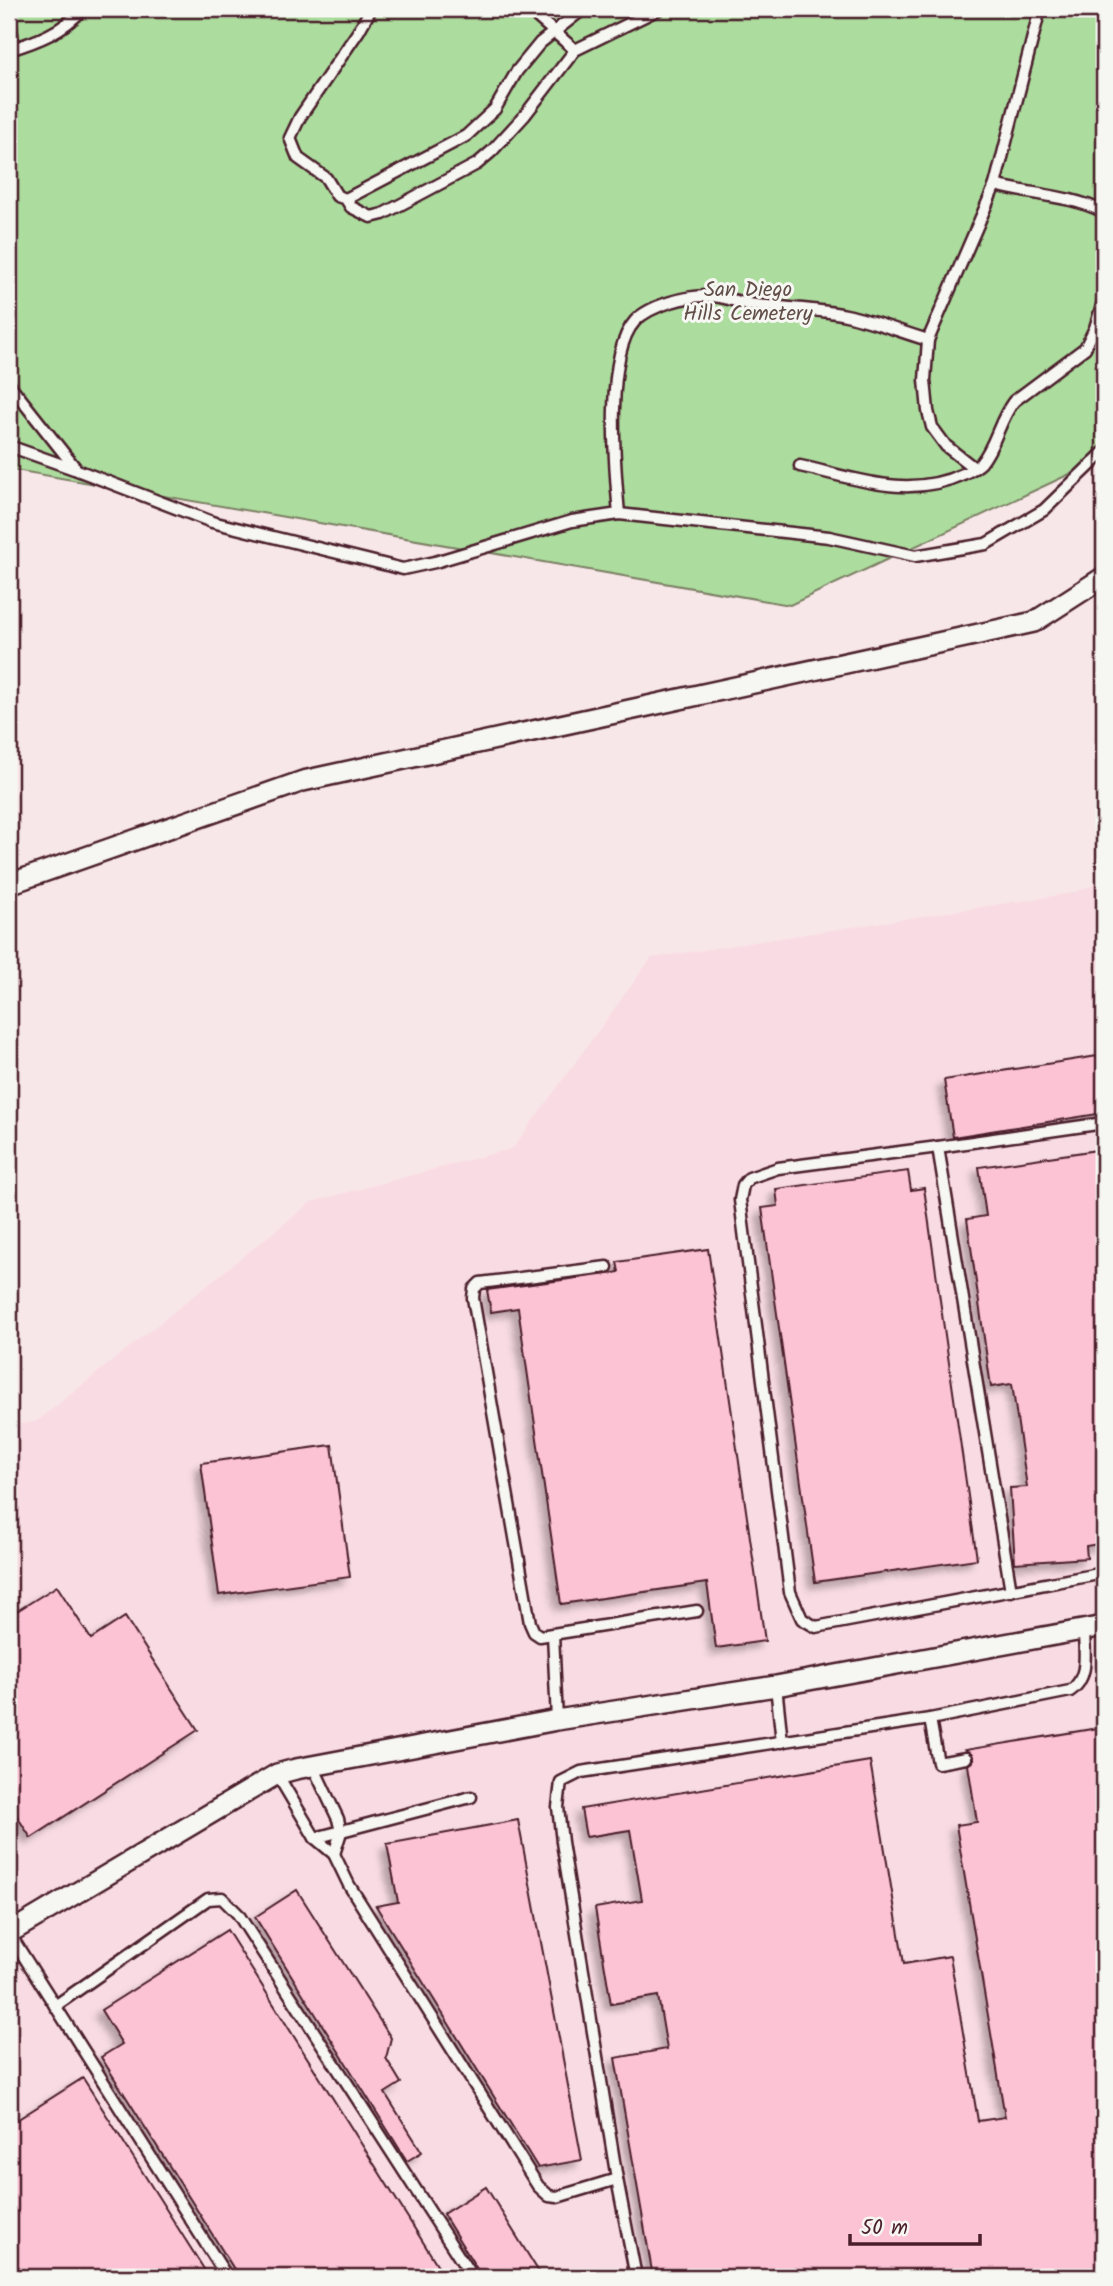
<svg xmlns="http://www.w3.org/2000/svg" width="1113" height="2286" viewBox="0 0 1113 2286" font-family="Kalam,sans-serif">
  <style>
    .built { fill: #f9dce3 }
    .green { fill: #acdd9e; stroke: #7b7e64; stroke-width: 2 }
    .building { fill: #fcc3d5; stroke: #4a1f2b; stroke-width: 2; filter: url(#shadow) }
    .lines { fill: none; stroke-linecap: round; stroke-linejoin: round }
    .lane-casing { stroke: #4a1f2b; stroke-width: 15 }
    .street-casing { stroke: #4a1f2b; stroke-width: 24 }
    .lane { stroke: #f6f6f2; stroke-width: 10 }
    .street { stroke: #f6f6f2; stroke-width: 19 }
    .labels { text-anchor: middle; stroke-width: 6; stroke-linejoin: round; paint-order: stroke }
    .park-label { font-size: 21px; fill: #624e48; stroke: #f6f6f2 }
  </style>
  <defs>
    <filter id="shadow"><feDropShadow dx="-6" dy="6" stdDeviation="3.5" flood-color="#0004"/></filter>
  </defs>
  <rect width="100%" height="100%" fill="#f8e7e9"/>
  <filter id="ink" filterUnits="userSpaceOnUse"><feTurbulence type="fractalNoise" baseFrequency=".0143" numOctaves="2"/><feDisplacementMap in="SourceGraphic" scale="14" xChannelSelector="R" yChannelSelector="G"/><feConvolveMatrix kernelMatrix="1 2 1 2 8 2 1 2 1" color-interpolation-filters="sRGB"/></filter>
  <g filter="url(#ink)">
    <path class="built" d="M1104,881V2277H9V1426L37,1421L311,1202L513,1148L651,958L1072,893Z"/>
    <path class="green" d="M9,9H1104V458L790,605L9,469Z"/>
    <g class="building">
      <path d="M1104,1055V1113L953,1137L944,1080Z"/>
      <path d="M1104,1149V1543L1086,1546L1087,1558L1015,1563L1010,1488L1027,1487L1012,1384L991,1387L967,1219L986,1216L979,1167Z"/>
      <path d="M908,1171L911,1190L924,1188L977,1559L815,1582L762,1208L778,1206L776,1189Z"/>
      <path d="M708,1249L765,1641L716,1648L707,1583L561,1604L518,1308L491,1312L487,1290L608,1274L619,1272L617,1262Z"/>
      <path d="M332,1445L350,1577L219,1595L201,1463Z"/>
      <path d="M57,1586L91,1639L125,1617L198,1730L31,1838L9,1804V1616Z"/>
      <path d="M1104,1727V2277H653L615,2058L667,2049L658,1996L611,2004L595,1908L642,1900L630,1830L586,1837L581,1809L870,1761L904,1964L950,1956L978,2121L1005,2117L956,1825L977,1822L968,1765L973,1761V1756L965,1750Z"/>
      <path d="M518,1820L582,2160L538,2168L376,1906L398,1902L387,1844Z"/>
      <path d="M297,1890L391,2038L386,2058L401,2083L385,2093L422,2152L407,2161L255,1917Z"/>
      <path d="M227,1930L445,2277H239L101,2057L122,2044L101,2010Z"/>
      <path d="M83,2078L209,2277H9V2125Z"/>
      <path d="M486,2187L542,2277H482L443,2214Z"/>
    </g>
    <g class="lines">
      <g class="lane-casing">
        <g id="lane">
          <path d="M371,9L358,32L300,117L290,138L298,158L326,178L337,196L346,199L351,207L371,217L383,214L477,164L492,151L525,115L575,50L659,9"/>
          <path d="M528,9L575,50"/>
          <path d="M9,13L14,48"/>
          <path d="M9,50C38,41 62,32 83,9"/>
          <path d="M995,185C1032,195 1070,195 1104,212"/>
          <path d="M346,199L466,136L495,109L517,71L540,43L578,13L587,9"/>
          <path d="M9,384L77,470L212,522L403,569L435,562L572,521L619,514L829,537L915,556L986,544L1044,510L1104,452"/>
          <path d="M9,446L74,469"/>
          <path d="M800,466C855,478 908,500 963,474C969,471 976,468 981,463C996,445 999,420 1014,401L1085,348L1095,328L1104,299"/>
          <path d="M974,468L946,446L932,427L928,411L925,380L928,340L995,185L1040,9"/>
          <path d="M619,514C615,469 604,355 635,321C650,305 689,295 710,296C725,296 741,304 756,305C786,308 818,309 846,315C874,321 901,332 928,340"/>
          <path d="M1104,1123L938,1147L778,1168L749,1178L743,1185L740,1200L790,1592L802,1619L816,1627L1104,1573"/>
          <path d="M938,1147L1011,1591"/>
          <path d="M607,1267L480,1283L474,1289L473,1298L530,1623L534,1632L540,1636L697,1611"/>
          <path d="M553,1634L557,1720"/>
          <path d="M776,1686L782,1742"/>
          <path d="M930,1719L938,1763L966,1758"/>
          <path d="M312,1764L338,1819L341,1832L334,1854"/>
          <path d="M277,1774L315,1838L334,1854L349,1885L538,2186L549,2196L557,2197L617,2179"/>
          <path d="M315,1838L471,1797"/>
          <path d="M9,1933L227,2277"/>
          <path d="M55,2006L208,1899L222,1898L238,1914L472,2277"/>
          <path d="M636,2277L617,2179L562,1842L558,1807L561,1782L581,1772L930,1719L1070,1691C1090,1678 1084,1651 1084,1630"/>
        </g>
      </g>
      <g class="street-casing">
        <g id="street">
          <path d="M9,884L303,781L1034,622L1104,577"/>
          <path d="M9,1933L277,1774L296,1769L557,1720L776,1686L1104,1626"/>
        </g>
      </g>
      <use href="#lane" class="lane"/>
      <use href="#street" class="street"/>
    </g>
  </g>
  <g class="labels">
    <g class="park-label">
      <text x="748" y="296">San Diego<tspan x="748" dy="24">Hills Cemetery</tspan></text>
    </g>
  </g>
  <rect width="1113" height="2286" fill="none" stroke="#f6f6f2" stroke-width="35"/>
  <rect x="18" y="18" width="1078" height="2251" fill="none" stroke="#4a1f2b" stroke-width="2.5" filter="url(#ink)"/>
  <path d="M850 2234v10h130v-10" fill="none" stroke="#4a1f2b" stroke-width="3.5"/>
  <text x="861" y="2234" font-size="21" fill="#4a1f2b" stroke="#f6f6f2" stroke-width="5" paint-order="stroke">50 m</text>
</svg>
